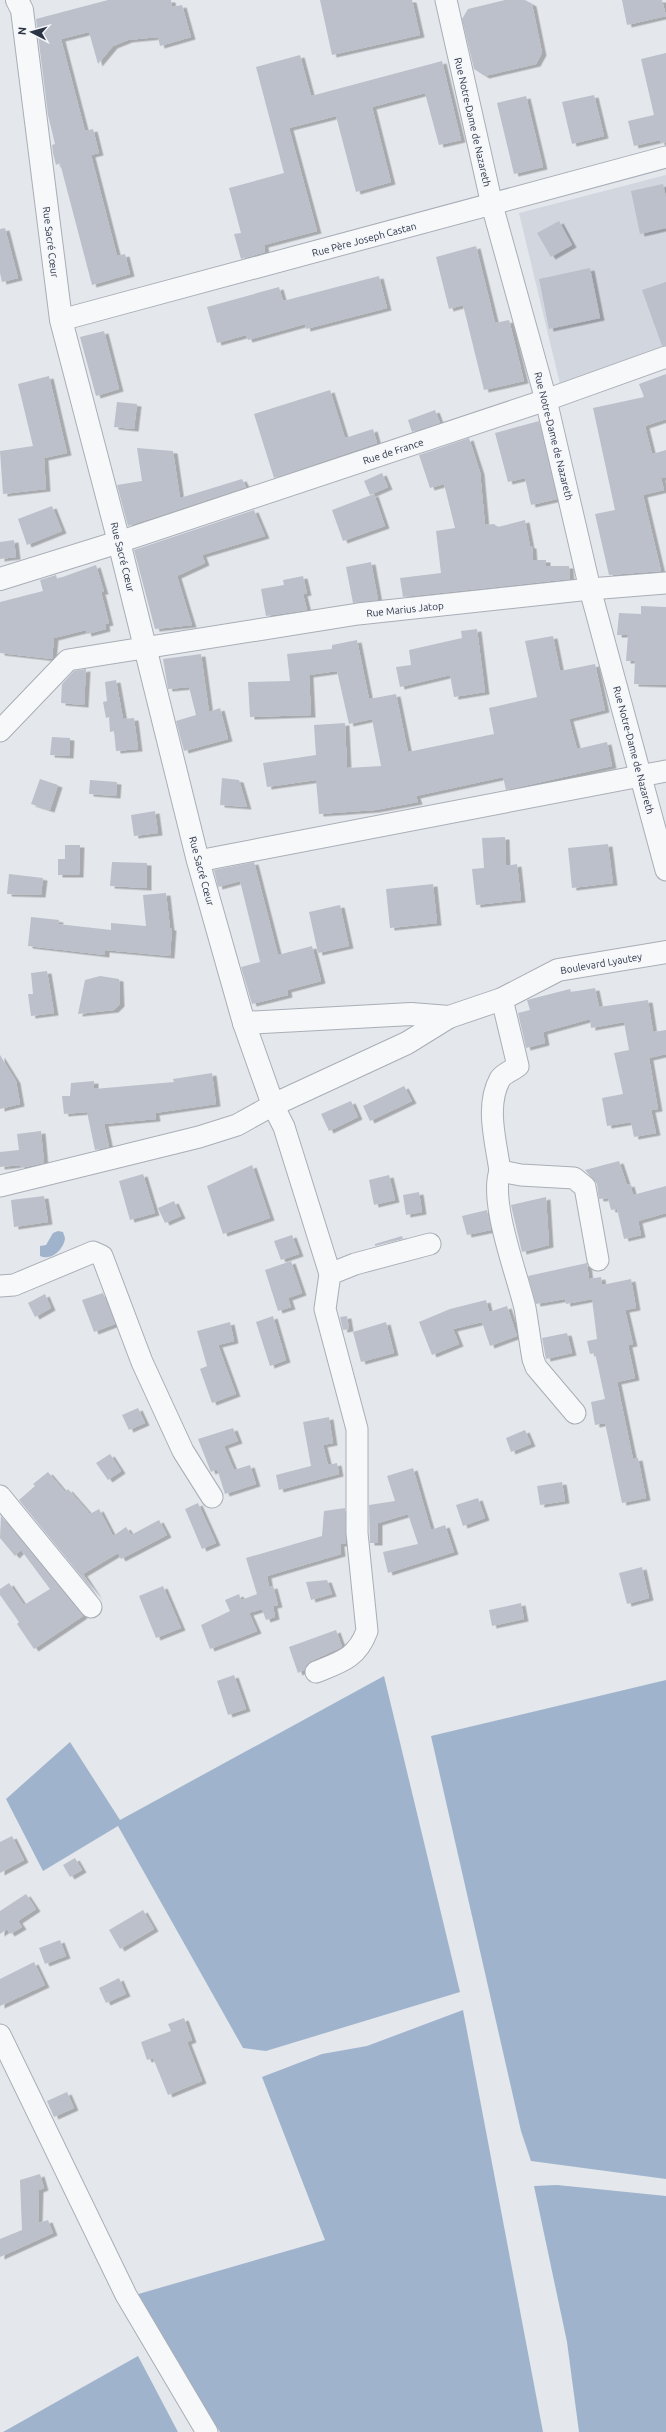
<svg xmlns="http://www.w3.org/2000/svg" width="666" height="2432" viewBox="0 0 666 2432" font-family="Ubuntu,sans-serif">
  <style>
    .built { fill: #d2d6de }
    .water { fill: #9fb4cc }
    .building { fill: #bbc0ca; filter: url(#shadow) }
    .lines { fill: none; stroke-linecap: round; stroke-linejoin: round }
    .minor-casing { stroke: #a9aeb7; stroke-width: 23 }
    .tertiary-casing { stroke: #a9aeb7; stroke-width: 24 }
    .minor { stroke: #f7f8fa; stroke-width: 21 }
    .tertiary { stroke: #f7f8fa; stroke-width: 22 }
    .labels { text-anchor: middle; stroke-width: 3; stroke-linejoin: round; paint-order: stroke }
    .street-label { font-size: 10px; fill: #2b3445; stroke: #f4f6f9 }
  </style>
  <defs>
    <filter id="shadow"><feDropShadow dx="4.5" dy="2.5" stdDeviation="0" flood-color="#0004"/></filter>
  </defs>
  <rect width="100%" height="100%" fill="#e4e7ec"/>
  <path class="built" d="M666,175V345L560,384L519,213Z"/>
  <g class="water">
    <path d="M58,1231L63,1232L65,1238C64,1249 52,1261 40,1256V1246L46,1245L53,1233Z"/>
    <path d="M384,1676L460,1992L266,2051L243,2048L118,1826L43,1871L6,1799L70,1742L120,1820Z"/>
    <path d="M666,1680V2179L531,2161L521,2131L431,1736Z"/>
    <path d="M463,2010L543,2432H220L135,2295L325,2240L262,2077L322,2054L367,2046Z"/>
    <path d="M557,2185L666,2196V2432H579L567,2342L534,2186Z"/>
    <path d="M138,2356L178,2432H2H3Z"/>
  </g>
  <g class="building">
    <path d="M108,0H171L172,7L182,5L191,37L160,46L158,37L128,40L113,46L98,64L89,32L61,39L85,131L93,129L99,153L91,155L117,256L125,254L130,274L92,285L60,163L56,165L53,153L52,145L55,144L48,115L36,19Z"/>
    <path d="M320,0H412L420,35L332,55Z"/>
    <path d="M505,0H525L532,4L542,53L536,64L485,76L474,69L462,19L468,9Z"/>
    <path d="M622,0H662L666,16L627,25Z"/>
    <path d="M666,53V142L660,143V140L634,146L628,121L654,115L641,59Z"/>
    <path d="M300,55L311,96L442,61L461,140L439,145L425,93L372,107L391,182L356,192L336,116L289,128L317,231L264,245L265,252L241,259L234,234L241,233L229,188L284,173L256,67Z"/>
    <path d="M594,95L604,136L572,144L562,102Z"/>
    <path d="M526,96L543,167L514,174L497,103Z"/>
    <path d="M663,184L666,197V228L640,234L631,191Z"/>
    <path d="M559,221L572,245L551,257L537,233Z"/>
    <path d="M5,228L18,278L2,282L0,273V229Z"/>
    <path d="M476,246L495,323L509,320L524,381L484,390L463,305L449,309L436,257Z"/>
    <path d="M590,268L600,318L549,329L539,279Z"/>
    <path d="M379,276L387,308L306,329L305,324L248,340L246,335L217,343L207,307L279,287L283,301Z"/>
    <path d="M666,282V345L662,346L642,290Z"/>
    <path d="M104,331L119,389L96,396L80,337Z"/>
    <path d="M666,374V419L645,426L652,454L666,450V477L661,478L664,490L643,495L661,571L609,575L595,514L615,510L593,408L644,397L639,384Z"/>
    <path d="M49,376L67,453L44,458L46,489L3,494L0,451L33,446L18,384Z"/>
    <path d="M330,390L345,438L373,429L377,443L274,478L254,414Z"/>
    <path d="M117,402L137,404L134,429L114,427Z"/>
    <path d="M435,410L440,423L412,432L408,420Z"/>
    <path d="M539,421L557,499L531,505L525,478L508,482L495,433Z"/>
    <path d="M469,438L480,472L485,525L494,524L498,527L525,520L530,546H532L533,560H546V566H569L570,579L403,597L400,578L441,573L436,531L455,528L444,484L430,488L419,455Z"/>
    <path d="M137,448L173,451L180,498L242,479L246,487L128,526L117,485L142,481Z"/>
    <path d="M382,473L388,487L370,495L364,481Z"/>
    <path d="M374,494L385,526L343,541L332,510Z"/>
    <path d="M52,506L62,531L27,545L18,519Z"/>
    <path d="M254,510L265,536L202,555L205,563L177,576L192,625L155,629L134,550Z"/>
    <path d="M14,540L16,557L0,559V542Z"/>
    <path d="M371,562L378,600L353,603L346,567Z"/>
    <path d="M96,565L104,592H101L109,623L105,624L106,629L87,634L86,630L54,638L52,659L0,653V602L43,591L40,580L56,575L57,579Z"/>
    <path d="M303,576L307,593L303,594L307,610L266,616L261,589L284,585L283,580Z"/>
    <path d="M641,606L666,607V685L634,684L635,661H626L628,635H617L619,613L641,614Z"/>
    <path d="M477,629L485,692L454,697L450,675L400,687L396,667L411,665L409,650L462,638L461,631Z"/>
    <path d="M553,636L560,671L595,664L605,710L569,719L577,749L607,742L612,766L506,790L503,777L416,796L418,802L375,810L319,814L316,780L267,787L263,763L316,755L314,725L345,723L347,768L381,766L372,719L349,724L337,671L309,675L311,715L250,717L248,682L290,681L287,654L332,649V645L357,640L369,699L396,694L408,752L494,734L489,708L537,697L525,641Z"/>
    <path d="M201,654L209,712L220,708L228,739L184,751L176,721L196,715L189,687L168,689L163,659Z"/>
    <path d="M86,669L84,705L61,703L62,684L74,671Z"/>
    <path d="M116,680L123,719L134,718L138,749L116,751L114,731L110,732L109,717L106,718L103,702L107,701L105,682Z"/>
    <path d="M52,737L70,738L69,756L50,755Z"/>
    <path d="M222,778L239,780L247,807L220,805Z"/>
    <path d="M40,779L58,785L50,810L31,804Z"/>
    <path d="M90,780L117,782L116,796L89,794Z"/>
    <path d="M155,811L158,833L134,836L131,815Z"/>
    <path d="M505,837L506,866L517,864L521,900L476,905L472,869L484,868L482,838Z"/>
    <path d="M608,844L613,883L572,888L568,848Z"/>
    <path d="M65,845H80L79,875H58V859H65Z"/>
    <path d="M112,862L147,863V888L110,886Z"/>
    <path d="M254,862L278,955L312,946L321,981L287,990L288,995L252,1004L241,967L260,962L240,881L218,887L214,870Z"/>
    <path d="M9,874L43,878L41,895L7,894Z"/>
    <path d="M433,884L437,923L390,928L386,889Z"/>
    <path d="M166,893L170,928H172L170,956L105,950V955L28,946L31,917L59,920L58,924L111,930V923L146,926L143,895Z"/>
    <path d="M340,905L349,946L318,953L309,912Z"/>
    <path d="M47,971L54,1013L31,1016L28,994H33L31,973Z"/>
    <path d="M100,976L119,979L120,1004L114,1010L78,1014L85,980Z"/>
    <path d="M595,988L599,1007L648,1000L653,1032L666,1030V1054L649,1058L658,1109L651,1110L656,1133L634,1137L631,1122L607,1126L602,1098L623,1094L614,1053L629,1050L624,1022L591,1028L590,1019L543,1032L545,1043L526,1048L518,1013L530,1010L527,1000L570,989L571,992Z"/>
    <path d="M0,1055L16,1081L20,1104L0,1109Z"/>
    <path d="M212,1073L216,1104L155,1113L156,1119L104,1124L109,1147L95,1150L87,1112L64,1114L62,1096H70L71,1083L94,1081V1089L174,1082L173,1079Z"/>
    <path d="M404,1086L412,1101L370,1121L363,1106Z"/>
    <path d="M351,1101L358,1117L329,1131L321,1114Z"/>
    <path d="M41,1131L44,1163L20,1168V1165L0,1167V1152L19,1150L17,1134Z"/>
    <path d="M619,1161L627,1185L630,1184L633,1195L666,1186V1213L638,1221L641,1235L624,1239L617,1209L611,1210L608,1198L599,1199L597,1184L585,1170Z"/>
    <path d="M252,1165L270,1218L223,1234L207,1186Z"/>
    <path d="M143,1174L155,1213L130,1220L119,1181Z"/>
    <path d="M389,1175L395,1200L374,1205L369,1180Z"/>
    <path d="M419,1192L422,1212L406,1215L403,1195Z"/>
    <path d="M44,1196L48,1222L14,1227L11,1200Z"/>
    <path d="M546,1197L549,1245L522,1252L511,1205Z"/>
    <path d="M174,1201L181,1216L165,1223L158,1208Z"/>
    <path d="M487,1210L491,1230L467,1235L462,1216Z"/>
    <path d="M292,1235L299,1254L281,1260L274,1241Z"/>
    <path d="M402,1236L403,1239L375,1246V1244Z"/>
    <path d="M291,1261L302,1293L288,1298L291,1307L278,1311L265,1270Z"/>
    <path d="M587,1263L589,1279L601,1277L602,1285L631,1279L636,1308L625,1310L633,1344L628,1345L635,1378L617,1382L633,1459L638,1458L646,1498L622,1503L605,1423L595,1425L591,1402L605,1399L595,1353L590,1354L587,1341L597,1339L592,1299L566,1304L565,1299L536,1304L528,1276Z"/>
    <path d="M103,1293L115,1324L94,1332L82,1300Z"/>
    <path d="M45,1294L51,1308L35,1317L28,1303Z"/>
    <path d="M486,1300L489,1312L507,1306L517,1336L490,1346L482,1322L453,1329L459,1344L432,1355L419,1322L450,1309Z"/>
    <path d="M273,1316L286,1360L270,1366L256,1322Z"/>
    <path d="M347,1316L349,1329L343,1330L340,1317Z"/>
    <path d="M230,1322L234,1341L218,1345L236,1394L212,1403L200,1369L207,1366L197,1331Z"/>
    <path d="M386,1322L394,1353L361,1362L353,1332Z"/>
    <path d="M567,1333L572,1353L546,1359L542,1338Z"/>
    <path d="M138,1408L145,1423L129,1430L122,1415Z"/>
    <path d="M329,1417L333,1443L323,1445L328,1465L337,1463L339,1474L279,1490L276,1475L311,1466L303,1422Z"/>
    <path d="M233,1428L238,1441L224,1446L234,1470L250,1465L256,1484L225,1494L217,1469L211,1472L198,1439Z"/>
    <path d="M525,1430L531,1444L511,1452L506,1438Z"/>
    <path d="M110,1454L121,1471L108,1480L96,1463Z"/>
    <path d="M413,1468L431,1530L445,1525L454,1552L388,1573L383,1552L418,1544L408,1514L378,1523V1543H370L369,1505L395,1501L387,1476Z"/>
    <path d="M48,1472L65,1492L68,1489L90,1514L99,1509L113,1536L126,1527L131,1535L159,1520L167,1535L121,1559L118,1553L83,1574L98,1597L19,1500L35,1486L33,1484Z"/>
    <path d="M562,1482L565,1501L540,1505L537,1486Z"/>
    <path d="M478,1498L485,1518L463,1526L456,1505Z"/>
    <path d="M198,1503L216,1543L202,1549L185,1509Z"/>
    <path d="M345,1508L346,1544H340L341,1554L267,1576L269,1587L273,1586L278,1605L273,1606L275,1617L266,1620L262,1609L249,1613L257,1631L210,1649L201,1625L230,1611L225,1600L239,1594L241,1600L257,1594L246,1558L322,1536L324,1511Z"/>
    <path d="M1,1516L83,1616L34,1649L17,1624L19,1622L0,1595V1589L9,1583L24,1605L50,1589L21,1550L15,1556L0,1538Z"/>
    <path d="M642,1567L649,1598L627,1604L619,1573Z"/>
    <path d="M327,1580L332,1594L311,1600L306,1582Z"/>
    <path d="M163,1586L181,1628L156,1638L139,1596Z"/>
    <path d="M521,1603L524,1619L492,1626L489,1610Z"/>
    <path d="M336,1630L342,1647L311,1661L304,1670L298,1673L289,1647Z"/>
    <path d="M234,1675L246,1709L228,1715L217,1681Z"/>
    <path d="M12,1836L24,1860L0,1873V1842Z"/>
    <path d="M75,1858L82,1870L70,1877L63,1865Z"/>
    <path d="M26,1894L36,1909L18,1921L22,1927L10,1934L7,1929L0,1934V1911Z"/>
    <path d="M143,1910L154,1929L120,1949L109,1930Z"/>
    <path d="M60,1940L66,1956L45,1964L39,1948Z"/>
    <path d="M34,1962L45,1985L0,2006V1979Z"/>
    <path d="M119,1978L126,1994L106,2003L99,1988Z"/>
    <path d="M184,2018L192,2040L187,2042L202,2081L168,2095L153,2058L147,2060L141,2042L171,2031L168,2024Z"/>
    <path d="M67,2092L74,2108L54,2117L47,2101Z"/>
    <path d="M40,2174L44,2188L39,2190L38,2223L48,2220L53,2233L0,2257V2239L22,2230L20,2180Z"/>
  </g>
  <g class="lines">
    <g class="minor-casing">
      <g id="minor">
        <path d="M446,0L492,205L546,400L590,589L666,870"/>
        <path d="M61,320L666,157"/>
        <path d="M119,542L546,400L666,357"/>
        <path d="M0,731L68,660L358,614L590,589L666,583"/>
        <path d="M198,861L666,771"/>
        <path d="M502,999L518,1066C513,1070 503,1074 500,1079C485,1106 496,1142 500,1171L521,1175L574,1178L585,1187L598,1260"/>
        <path d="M500,1171C489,1202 517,1274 525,1308C528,1325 530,1342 533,1359L536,1367L575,1413"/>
        <path d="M0,1186L199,1137L237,1125L273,1105L284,1127L330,1274"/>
        <path d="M0,1286L14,1285L93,1252L102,1256L142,1362L183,1451L212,1497"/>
        <path d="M0,1496L91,1607"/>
        <path d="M316,1672C341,1662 357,1658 367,1631L357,1533V1429L325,1309L330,1274L355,1264L430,1244"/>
        <path d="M0,2035L126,2295L207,2432"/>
      </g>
    </g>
    <g class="tertiary-casing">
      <g id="tertiary">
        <path d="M17,0L22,10L61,320L119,542L198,861L244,1023L273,1105L407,1043L449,1017L502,999L558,970L666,952"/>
        <path d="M0,579L119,542"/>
        <path d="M244,1023L411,1014L449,1017"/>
      </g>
    </g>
    <use href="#minor" class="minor"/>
    <use href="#tertiary" class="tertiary"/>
  </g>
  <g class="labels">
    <g class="street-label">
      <text transform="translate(473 122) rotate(77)" y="4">Rue Notre-Dame de Nazareth</text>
      <text transform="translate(364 239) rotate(-15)" y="4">Rue Père Joseph Castan</text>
      <text transform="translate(51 242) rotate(83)" y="4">Rue Sacré Cœur</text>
      <text transform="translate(554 436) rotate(76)" y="4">Rue Notre-Dame de Nazareth</text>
      <text transform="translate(393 451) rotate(-18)" y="4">Rue de France</text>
      <text transform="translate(123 557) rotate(76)" y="4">Rue Sacré Cœur</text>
      <text transform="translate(405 609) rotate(-6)" y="4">Rue Marius Jatop</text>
      <text transform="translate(634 750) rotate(75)" y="4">Rue Notre-Dame de Nazareth</text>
      <text transform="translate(202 871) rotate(75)" y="4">Rue Sacré Cœur</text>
      <text transform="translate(601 963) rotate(-10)" y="4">Boulevard Lyautey</text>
    </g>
  </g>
  <g transform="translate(32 32) rotate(276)" stroke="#f4f6f9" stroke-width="3" paint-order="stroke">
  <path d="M0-3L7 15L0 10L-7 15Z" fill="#2b3445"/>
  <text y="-6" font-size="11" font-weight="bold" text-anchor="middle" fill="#2b3445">N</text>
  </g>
</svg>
